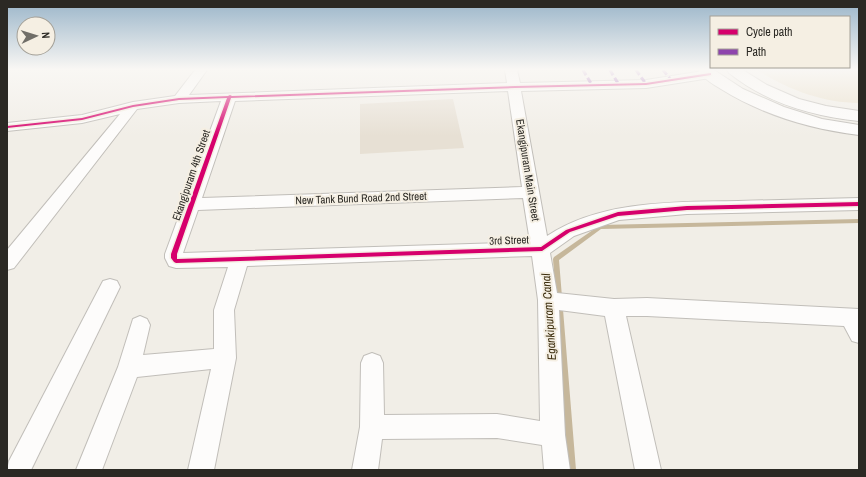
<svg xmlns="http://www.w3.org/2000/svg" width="866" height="477" viewBox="0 0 866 477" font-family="'Archivo Narrow',sans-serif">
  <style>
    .built { fill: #e7e0d4 }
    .green { fill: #eae1cd }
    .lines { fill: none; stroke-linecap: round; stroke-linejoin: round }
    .stream { fill: #c6b79b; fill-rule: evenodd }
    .street-casing { stroke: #c1beb9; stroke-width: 2 }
    .secondary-casing { stroke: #c1beb9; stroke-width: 2 }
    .primary-casing { stroke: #c1beb9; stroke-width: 2 }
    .street { fill: #fdfcfb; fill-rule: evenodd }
    .secondary { fill: #fdfcfb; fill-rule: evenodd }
    .primary { fill: #fdfcfb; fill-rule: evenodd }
    .quiet { stroke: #8e44ad; stroke-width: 3; stroke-dasharray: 6 3; stroke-linecap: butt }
    .cycleway-casing { stroke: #f5efe3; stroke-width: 3 }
    .cycleway { fill: #d6006c; fill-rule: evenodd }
    .labels { text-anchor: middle; stroke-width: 4; stroke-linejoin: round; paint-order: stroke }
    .street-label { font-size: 11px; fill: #2b2924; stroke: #f5efe3 }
    .water-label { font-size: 12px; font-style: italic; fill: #3a2b0b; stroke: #f5efe3 }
  </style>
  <rect width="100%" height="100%" fill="#f1eee7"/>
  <path class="built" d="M453,99L464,148L360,154V104Z"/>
  <path class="green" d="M757,70H859V103C822,103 787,89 757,70Z"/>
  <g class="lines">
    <path class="stream" d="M859,219V223L601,229L559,260L576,470H568L553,259L554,257L600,225Z"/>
    <g class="street-casing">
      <g id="street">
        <path d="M195,70H207L189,95L507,83L505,70H517L520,83L646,80L710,70L714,71L716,74L714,77L710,78L646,88L521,91L547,236C601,200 674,202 738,201C778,200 819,199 859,198V210L687,214L619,220L574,236L550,253L557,293L614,299L647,298L859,309V343L852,341L844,326L647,316H626L661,470H635L605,316L559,310L565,435L570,470H544L542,445L497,438L382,439L378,470H352L360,427L361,363L364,356L372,353L380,356L383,363L384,415L497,414L540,421L538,300L532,256L247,266L234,310L236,358L214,470H188L211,369L137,377L102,470H76L118,367L133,319L140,316L147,319L150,325L143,355L214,349V310L228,267L176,268L169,266L165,258V254L221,101L179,103L137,109L14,268L7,270V250L120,114L82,123L7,131V123L82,115L133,102L175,96ZM508,91L522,187L202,198L235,101ZM523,198L530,242L183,253L198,210Z"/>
        <path d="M110,279L117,281L120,287L31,470H7L9,461L103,281Z"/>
      </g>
    </g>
    <g class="secondary-casing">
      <path id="secondary" d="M698,70H714L743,89L784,107L822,119L859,125V135C810,129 763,115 721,89C713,84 701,77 698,70Z"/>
    </g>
    <g class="primary-casing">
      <path id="primary" d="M727,70H743L767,85L799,99L826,106L859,111V121C811,116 767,103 729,73Z"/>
    </g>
    <use href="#street" class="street"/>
    <use href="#secondary" class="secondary"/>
    <use href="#primary" class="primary"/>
    <g class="quiet">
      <path d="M583,70L592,85"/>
      <path d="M610,70L619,85"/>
      <path d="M636,70L646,84"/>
      <path d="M663,70L671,80"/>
    </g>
    <g class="cycleway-casing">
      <path id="cycleway" d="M710,73H711V75L646,85L515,88L231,98L177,254V259L541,247L566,230L618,212L687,206L859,202V206L687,210L618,216L570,232L542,251L176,263L174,262L171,258V254L227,98L179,100L133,107L82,120L7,128V126L82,118L133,105L179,98L228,96L230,95L232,96L515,86L646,83Z"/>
    </g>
    <use href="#cycleway" class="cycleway"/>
  </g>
  <linearGradient id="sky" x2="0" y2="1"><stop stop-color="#9ab5c9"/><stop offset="0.51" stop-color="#f9f7f4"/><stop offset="1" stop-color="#f9f7f4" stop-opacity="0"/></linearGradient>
  <rect width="866" height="136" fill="url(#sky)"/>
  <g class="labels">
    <g class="street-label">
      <text transform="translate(528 170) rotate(81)" y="4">Ekangipuram Main Street</text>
      <text transform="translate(191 175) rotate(-71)" y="4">Ekangipuram 4th Street</text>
      <text transform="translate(361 198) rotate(-2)" y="4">New Tank Bund Road 2nd Street</text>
      <text transform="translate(509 240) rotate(-2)" y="4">3rd Street</text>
    </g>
    <g class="water-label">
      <text transform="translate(549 317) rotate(-94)" y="4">Egankipuram Canal</text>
    </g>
  </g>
  <rect width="866" height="477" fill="none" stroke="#2b2924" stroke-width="16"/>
  <rect x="710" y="16" width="140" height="52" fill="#f5efe3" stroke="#a4a097"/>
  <rect x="718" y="29" width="20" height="6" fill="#d6006c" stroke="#a4a097"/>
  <text x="746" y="36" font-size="12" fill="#2b2924">Cycle path</text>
  <rect x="718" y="49" width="20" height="6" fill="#8e44ad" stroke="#a4a097"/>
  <text x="746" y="56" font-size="12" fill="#2b2924">Path</text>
  <g transform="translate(36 36) rotate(86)"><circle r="19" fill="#f5efe3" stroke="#a4a097"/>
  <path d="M0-3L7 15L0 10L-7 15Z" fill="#706e68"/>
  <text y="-6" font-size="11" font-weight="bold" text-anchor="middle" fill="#2b2924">N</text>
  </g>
</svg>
